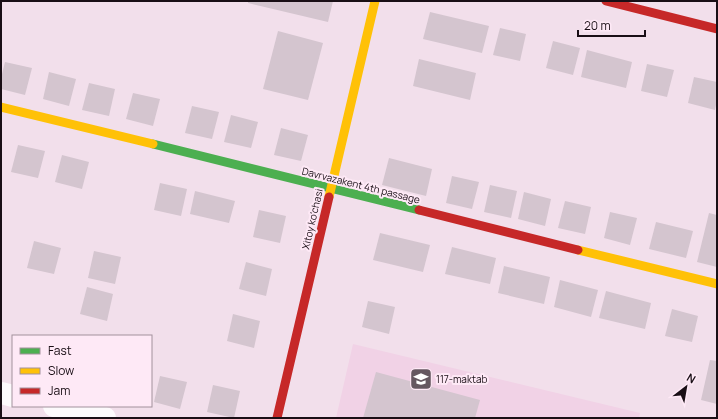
<svg xmlns="http://www.w3.org/2000/svg" width="718" height="419" viewBox="0 0 718 419" font-family="Manrope,sans-serif">
  <style>
    .built { fill: #f1d2e6 }
    .building { fill: #d4c5cf }
    .lines { fill: none; stroke-linecap: round; stroke-linejoin: round }
    .street { stroke: #fdfafc; stroke-width: 22 }
    .fast { stroke: #4caf50; stroke-width: 9 }
    .slow { stroke: #ffc107; stroke-width: 9 }
    .jam { stroke: #c62828; stroke-width: 9 }
    .labels { text-anchor: middle; stroke-width: 4; stroke-linejoin: round; paint-order: stroke }
    .street-label { font-size: 10px; fill: #190e15; stroke: #fee9f6 }
    .poi-label { font-size: 10px; fill: #190e15; stroke: #fee9f6; text-anchor: start }
  </style>
  <rect width="100%" height="100%" fill="#f2dfeb"/>
  <path class="built" d="M353,344L640,413L639,418H336Z"/>
  <g class="building">
    <path d="M248,1H333L328,22L248,3Z"/>
    <path d="M430,12L489,26L482,53L423,39Z"/>
    <path d="M500,28L526,34L520,61L493,55Z"/>
    <path d="M278,31L323,43L308,100L263,89Z"/>
    <path d="M553,41L580,48L573,75L546,68Z"/>
    <path d="M587,50L632,62L626,88L581,77Z"/>
    <path d="M419,59L476,73L470,100L413,86Z"/>
    <path d="M5,62L32,68L25,95L1,89V78Z"/>
    <path d="M647,64L674,70L667,97L641,91Z"/>
    <path d="M49,72L76,79L69,106L43,99Z"/>
    <path d="M694,77L717,82V100L715,110L688,103Z"/>
    <path d="M89,83L115,89L109,116L82,110Z"/>
    <path d="M133,93L160,99L153,126L126,119Z"/>
    <path d="M192,106L219,112L212,139L185,133Z"/>
    <path d="M231,115L258,122L251,148L224,142Z"/>
    <path d="M281,128L308,135L301,161L274,155Z"/>
    <path d="M18,145L45,151L38,178L11,172Z"/>
    <path d="M62,155L89,162L82,189L55,182Z"/>
    <path d="M389,158L432,169L426,196L382,185Z"/>
    <path d="M452,176L479,182L472,209L446,203Z"/>
    <path d="M160,183L187,189L181,216L154,210Z"/>
    <path d="M490,185L517,191L511,218L484,212Z"/>
    <path d="M195,191L235,201L229,223L190,214Z"/>
    <path d="M524,192L551,199L545,226L518,219Z"/>
    <path d="M565,201L591,207L585,234L558,228Z"/>
    <path d="M259,210L286,216L280,243L253,237Z"/>
    <path d="M610,212L637,218L630,245L604,238Z"/>
    <path d="M709,213L717,215V267L697,262Z"/>
    <path d="M656,222L693,231L686,258L649,249Z"/>
    <path d="M380,233L430,245L423,272L373,260Z"/>
    <path d="M34,241L61,248L54,274L27,268Z"/>
    <path d="M452,247L496,258L490,284L445,274Z"/>
    <path d="M94,251L121,257L115,284L88,278Z"/>
    <path d="M246,262L272,269L266,296L239,289Z"/>
    <path d="M504,266L550,277L544,304L498,293Z"/>
    <path d="M560,280L598,290L591,317L554,307Z"/>
    <path d="M87,287L113,294L107,321L80,314Z"/>
    <path d="M606,291L651,303L645,329L599,318Z"/>
    <path d="M368,301L395,307L389,334L362,327Z"/>
    <path d="M672,309L698,316L692,342L665,336Z"/>
    <path d="M233,314L260,321L254,348L227,341Z"/>
    <path d="M710,360L717,361V404L701,400Z"/>
    <path d="M376,372L480,400L475,418H363Z"/>
    <path d="M160,376L187,382L180,409L154,402Z"/>
    <path d="M213,385L240,391L234,418L207,412Z"/>
  </g>
  <g class="lines">
    <g class="street">
      <path d="M1,393L13,396"/>
      <path d="M54,406L105,418"/>
    </g>
    <path class="fast" d="M153,144L419,210"/>
    <g class="slow">
      <path d="M1,107L153,144"/>
      <path d="M329,197L375,1"/>
      <path d="M578,250L717,284"/>
    </g>
    <g class="jam">
      <path d="M606,1L717,29"/>
      <path d="M419,210L578,250"/>
      <path d="M277,418L329,197"/>
    </g>
  </g>
  <defs>
    <g id="school-square" transform="scale(1.15)"><rect x="-9" y="-9" width="18" height="18" rx="4" fill="#655760" stroke="#fee9f6"/><path d="M0-5L7-2L0 1L-7-2ZM-4 1L0 2.5L4 1V4Q0 6-4 4Z" fill="#fff"/></g>
  </defs>
  <g fill-rule="evenodd">
    <use href="#school-square" x="421" y="379"/>
  </g>
  <g class="labels">
    <g class="street-label">
      <text transform="translate(361 185) rotate(14)" y="4">Davrvazakent 4th passage</text>
      <text transform="translate(312 219) rotate(-77)" y="4">Xitoy ko'chasi</text>
    </g>
    <g class="poi-label">
      <text x="436" y="383">117-maktab</text>
    </g>
  </g>
  <rect width="718" height="419" fill="none" stroke="#190e15" stroke-width="4"/>
  <rect x="12" y="335" width="140" height="72" fill="#fee9f6" stroke="#a2919c"/>
  <rect x="20" y="348" width="20" height="6" fill="#4caf50" stroke="#a2919c"/>
  <text x="48" y="355" font-size="12" fill="#190e15">Fast</text>
  <rect x="20" y="368" width="20" height="6" fill="#ffc107" stroke="#a2919c"/>
  <text x="48" y="375" font-size="12" fill="#190e15">Slow</text>
  <rect x="20" y="388" width="20" height="6" fill="#c62828" stroke="#a2919c"/>
  <text x="48" y="395" font-size="12" fill="#190e15">Jam</text>
  <g transform="translate(686 387) rotate(31)" stroke="#fee9f6" stroke-width="3" paint-order="stroke">
  <path d="M0-3L7 15L0 10L-7 15Z" fill="#190e15"/>
  <text y="-6" font-size="11" font-weight="bold" text-anchor="middle" fill="#190e15">N</text>
  </g>
  <path d="M578 30v6h67v-6" fill="none" stroke="#190e15" stroke-width="2"/>
  <text x="584" y="30" font-size="12" fill="#190e15" stroke="#fee9f6" stroke-width="3" paint-order="stroke">20 m</text>
</svg>
